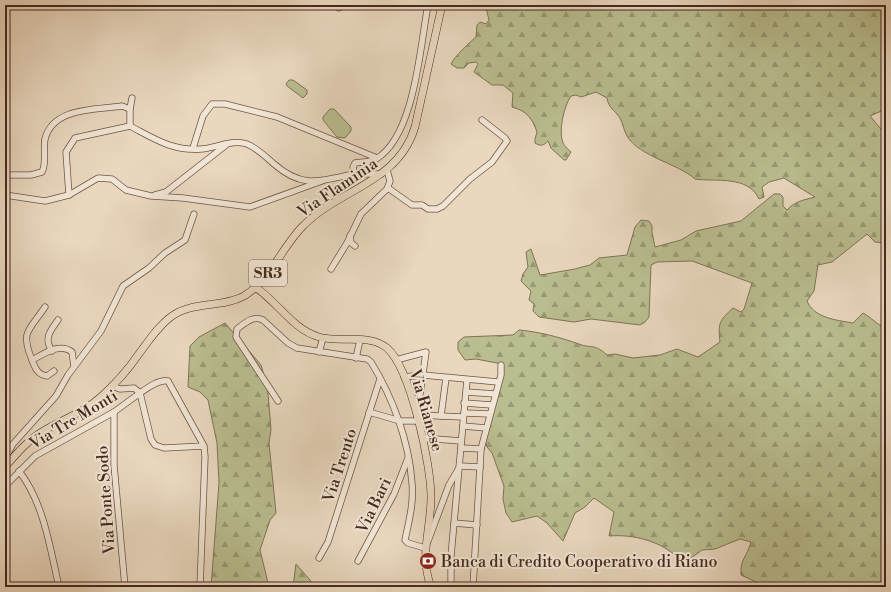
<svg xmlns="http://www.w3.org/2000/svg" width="891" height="592" viewBox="0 0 891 592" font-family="'Libre Bodoni',serif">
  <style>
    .forest { fill: url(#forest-firs); stroke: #807456 }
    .pitch { fill: #b9bd8f; stroke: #807456 }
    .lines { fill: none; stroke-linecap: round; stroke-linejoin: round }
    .minor-casing { stroke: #6f5546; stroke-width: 7 }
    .major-casing { stroke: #462a1e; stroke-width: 8 }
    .minor { stroke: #f1e5d5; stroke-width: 5.5 }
    .major { stroke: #e9d7be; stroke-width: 7 }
    .labels { text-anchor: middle; stroke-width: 4; stroke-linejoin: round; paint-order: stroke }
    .shield { fill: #f1e5d5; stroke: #796255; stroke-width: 1 }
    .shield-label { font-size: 15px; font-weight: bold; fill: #462a1e }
    .street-label { font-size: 16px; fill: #462a1e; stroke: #f1e5d5 }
    .poi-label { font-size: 16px; fill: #462a1e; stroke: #f1e5d5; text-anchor: start }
  </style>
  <defs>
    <pattern id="forest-firs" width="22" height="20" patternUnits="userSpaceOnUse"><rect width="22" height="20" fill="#b9bd8f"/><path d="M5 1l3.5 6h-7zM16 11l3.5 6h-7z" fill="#989a74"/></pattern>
  </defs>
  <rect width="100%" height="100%" fill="#e9d7be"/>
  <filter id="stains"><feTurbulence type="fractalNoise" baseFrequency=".005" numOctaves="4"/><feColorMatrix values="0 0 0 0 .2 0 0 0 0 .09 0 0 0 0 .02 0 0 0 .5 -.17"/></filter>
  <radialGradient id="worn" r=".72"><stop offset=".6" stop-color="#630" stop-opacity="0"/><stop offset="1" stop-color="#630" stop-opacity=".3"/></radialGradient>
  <g class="forest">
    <path d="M483,5H886V109L870,116L886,135V243L875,242L867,234L832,262L818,265L814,291L807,301C814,318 836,320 853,323L863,313C872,318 877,325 886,328V587H767L741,575C740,559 747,557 751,542L740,539L715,549L702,550L691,558H678C661,541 633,534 609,536L614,512L594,498L585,507L575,513L563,541L547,523L537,516L512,522L506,513L503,499L504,486L492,453L487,447L485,439L502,364L476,359L465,360L458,350V342L464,337L513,335L519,330C540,332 559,337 579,344C592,349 594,343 607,355L615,354L633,358L660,355L677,349L698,357L720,342C718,323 719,321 733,308L741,312L744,309L752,283L692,261L657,262L651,265L649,317L645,322L640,325L591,319L574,322L539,317L533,311L534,304L529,300L531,291L521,281L523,274L528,267L526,252L531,249L540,275L575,269L590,265L599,258L627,255L635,227L641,220L649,221L652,226V232L655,247L681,240L696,231L741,221L774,194H780L783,197V206L787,210C795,201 804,200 815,197L784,178L769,182L762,187L764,197L759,199C748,175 716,182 695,179C677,163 640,157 627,136C624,131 623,124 620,118C614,109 609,109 607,98L596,92L581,97L576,95L571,96C564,106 558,131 563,143C564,146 569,150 571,152L566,160H564L551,148L548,141C544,145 541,147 535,143V139L537,132C532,118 527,111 512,107L513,93L503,85H492L474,72L478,64L476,62L469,63L464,68H457L451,64C454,57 470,42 476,37L477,25L480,22L486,24L489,20L486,8Z"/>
    <path d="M225,323L261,365L265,379L268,393L271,429L269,443L276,513L270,520L260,550L269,587H211L219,483L217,443L208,400L200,392L188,387L190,346L199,337Z"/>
    <path d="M296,564L316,587H293Z"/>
  </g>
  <g class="pitch">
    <path d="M289,80H293L307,90V94L303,98L287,86L286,84Z"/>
    <path d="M330,109H334L351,127V131L345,138L337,137L323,120V117Z"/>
  </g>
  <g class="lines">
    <g class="minor-casing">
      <g id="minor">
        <path d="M339,8V5"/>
        <path d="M132,98L130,109V126C155,139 172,151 201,149C216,148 232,139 247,144C257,148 266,157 274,164C303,189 319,181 354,174"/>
        <path d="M193,148L203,116L212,104H225L277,117L377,158"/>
        <path d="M381,174H354L353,167L355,163C363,161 369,163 376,159C415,136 420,46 428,5"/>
        <path d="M5,175H31L42,172C47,163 43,149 45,139C53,107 96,110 122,106L130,109"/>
        <path d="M388,188L412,205H422L428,209H437L443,206L470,179L492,162L507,141L505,138L482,120"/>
        <path d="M5,195L45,201L69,195L98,178L112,179L126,190L151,196L183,198L250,207L322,181"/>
        <path d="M69,195L66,152L75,138L130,126"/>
        <path d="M155,195L166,192L226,145"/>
        <path d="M350,236L351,243L355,246"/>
        <path d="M331,269L347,243L361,214L387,189L390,181L387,170"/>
        <path d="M45,307C29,331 20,331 32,360C44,354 60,342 72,352L74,366"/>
        <path d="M52,351C43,338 51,330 58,320"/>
        <path d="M319,352L323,338"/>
        <path d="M356,358L360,340"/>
        <path d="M32,360C35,368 38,375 47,376L54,371"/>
        <path d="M396,360L426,352L417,415L463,417"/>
        <path d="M404,377L423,375L498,382"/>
        <path d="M466,392L495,394"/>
        <path d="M278,401L236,337L237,329C245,323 253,315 263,320L288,343L297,348L367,359L371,362C393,398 409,441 412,483C414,502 409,521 405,540L408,543L425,548"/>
        <path d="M464,403L492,405"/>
        <path d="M114,412V465L125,587"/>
        <path d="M369,412L400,421H419"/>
        <path d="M464,413L490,414"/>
        <path d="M441,416L446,378"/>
        <path d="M463,426L486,428"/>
        <path d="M423,438L461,441"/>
        <path d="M481,449L501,375V365"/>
        <path d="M8,463L7,455L13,444L56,396L68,375L101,331L123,286L149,268L165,253L185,240L194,214"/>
        <path d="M460,466L480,467L481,449L461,448"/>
        <path d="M19,471C44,503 50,548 59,587"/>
        <path d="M5,486L35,456L114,412L140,393L134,388L120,389L112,386"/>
        <path d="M454,523L477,525"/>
        <path d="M428,541L449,485L459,468"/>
        <path d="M319,558L328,542L380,379"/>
        <path d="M358,561L394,494L408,458"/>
        <path d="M200,587L205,457L204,446L164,448L155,445L151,439L140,393C147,388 159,379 168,381L204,446"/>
        <path d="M451,587V556L467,380"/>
        <path d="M473,587L480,467"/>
      </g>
    </g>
    <g class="major-casing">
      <g id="major">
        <path d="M255,287C278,302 292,329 319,337C339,343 369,333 387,348C411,369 431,465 431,497C431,531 419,554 431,587"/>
        <path d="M5,467C17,453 29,439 45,430C64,419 86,411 102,396C115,384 128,370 138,355C148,342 158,326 172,316C193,301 222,308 244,296C271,280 282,246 304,225C341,188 398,183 415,127L442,5"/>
      </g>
    </g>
    <use href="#minor" class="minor"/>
    <use href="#major" class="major"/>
  </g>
  <defs>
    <g id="bank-disc" transform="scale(0.9)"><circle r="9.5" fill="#8f2418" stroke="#f1e5d5"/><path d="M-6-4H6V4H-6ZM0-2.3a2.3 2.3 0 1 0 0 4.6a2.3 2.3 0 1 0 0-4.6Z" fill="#fff"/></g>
  </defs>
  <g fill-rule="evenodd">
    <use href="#bank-disc" x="428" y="561"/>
  </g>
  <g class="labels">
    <rect class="shield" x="249" y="260" width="38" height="26" rx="3"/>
    <g class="shield-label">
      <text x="268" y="278">SR3</text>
    </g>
    <g class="street-label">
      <text transform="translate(337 187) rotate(-34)" y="6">Via Flaminia</text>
      <text transform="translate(427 410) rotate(74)" y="6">Via Rianese</text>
      <text transform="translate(73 419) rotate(-31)" y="6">Via Tre Monti</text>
      <text transform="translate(339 465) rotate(-72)" y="6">Via Trento</text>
      <text transform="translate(105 500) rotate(-94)" y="6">Via Ponte Sodo</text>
      <text transform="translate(373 505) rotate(-64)" y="6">Via Bari</text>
    </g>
    <g class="poi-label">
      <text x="441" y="567">Banca di Credito Cooperativo di Riano</text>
    </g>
  </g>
  <rect width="891" height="592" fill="none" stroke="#e9d7be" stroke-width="20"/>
  <rect x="6" y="6" width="879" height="580" fill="none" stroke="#462a1e" stroke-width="2"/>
  <rect x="10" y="10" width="871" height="572" fill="none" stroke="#462a1e"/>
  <rect width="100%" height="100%" filter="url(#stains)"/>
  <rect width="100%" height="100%" fill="url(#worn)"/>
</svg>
